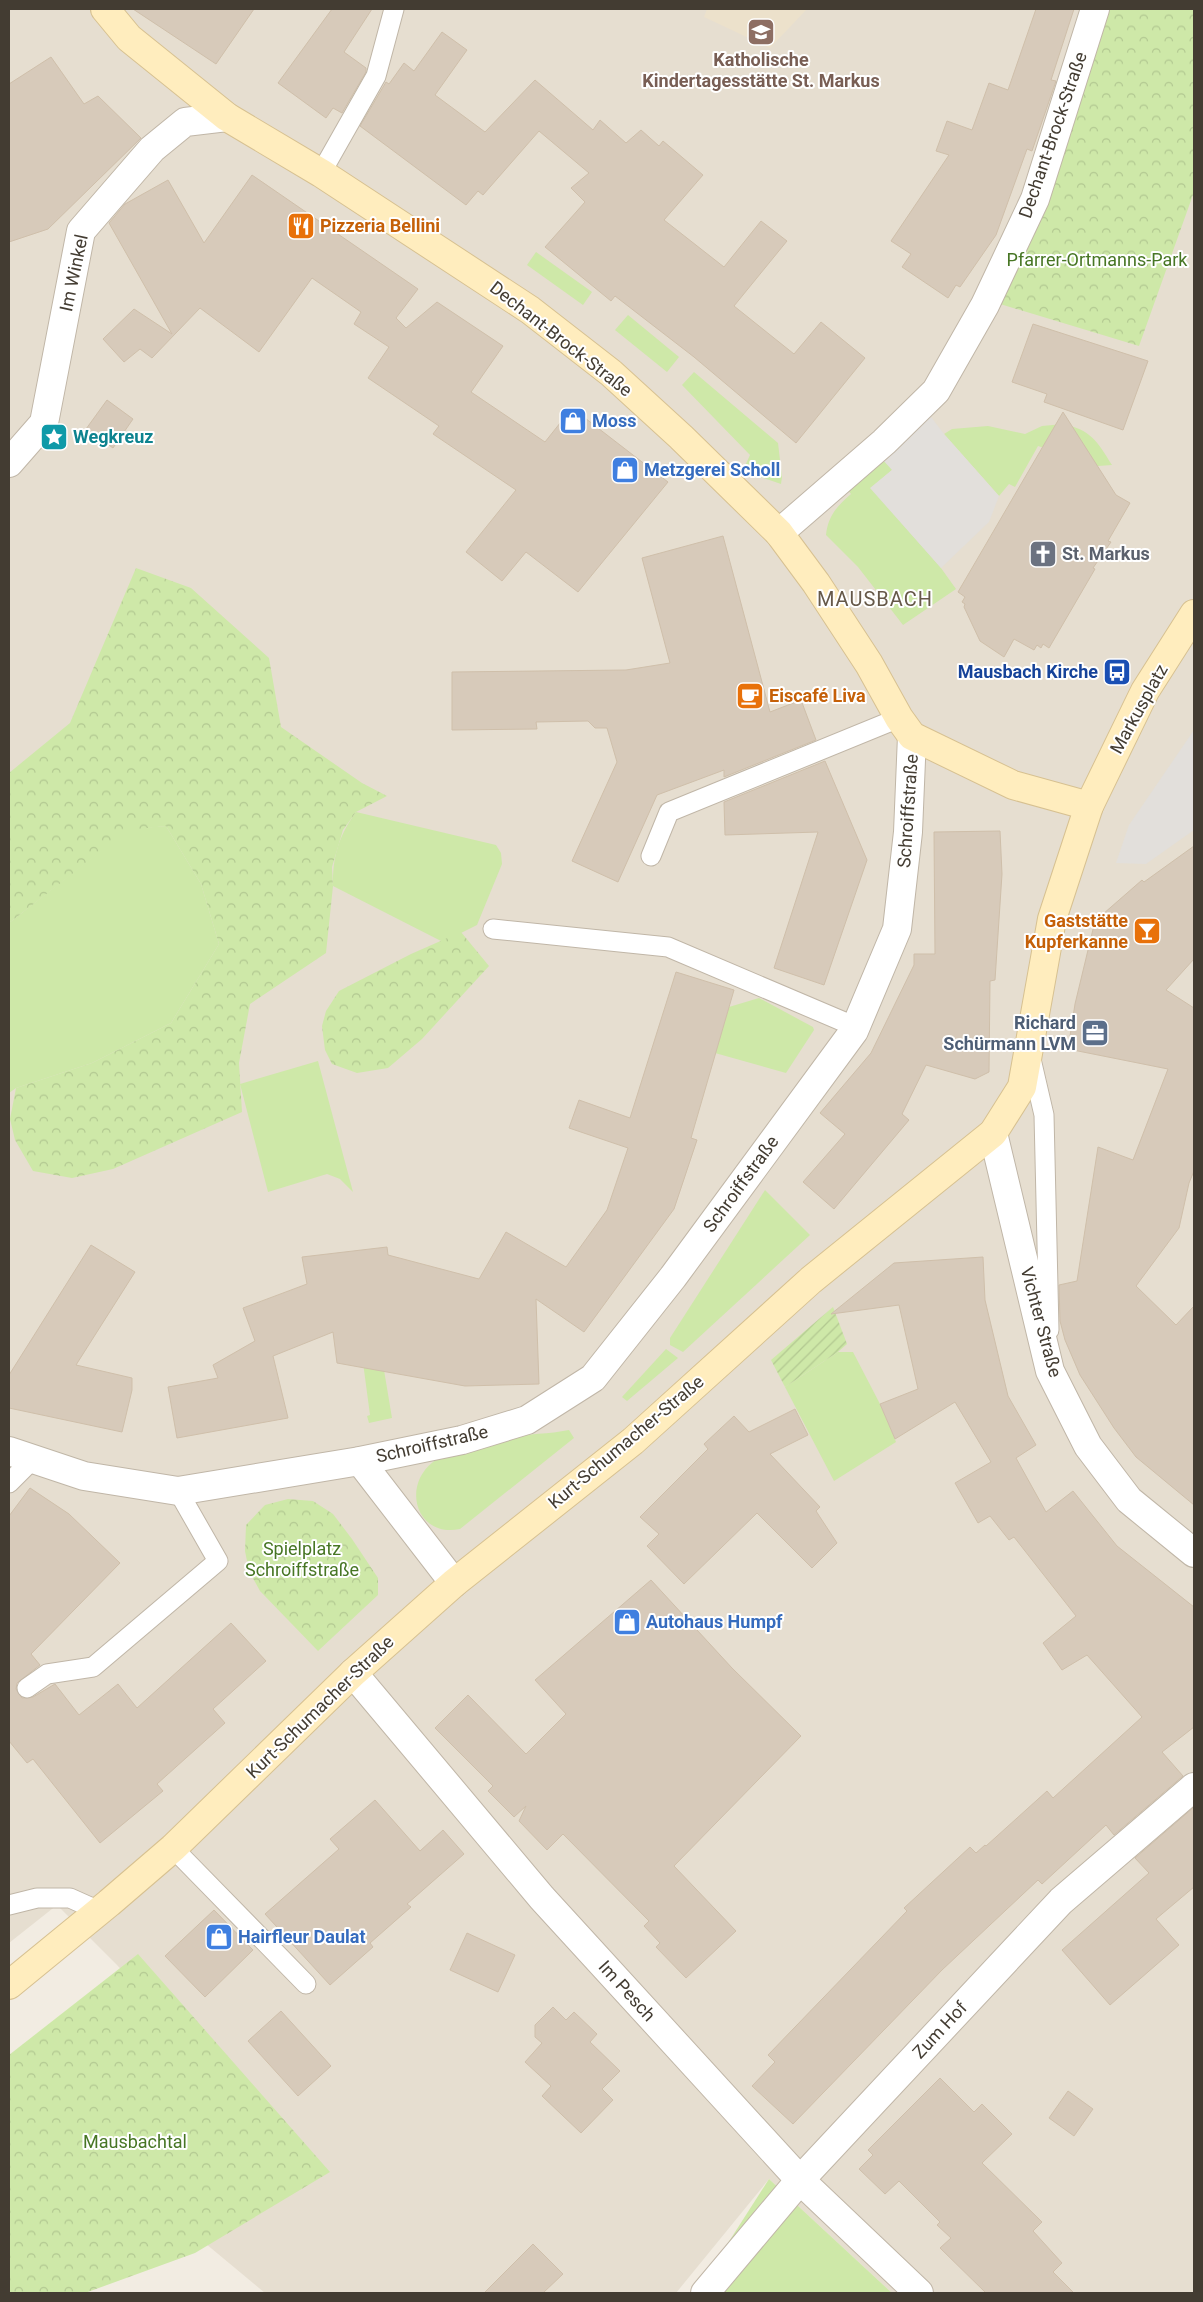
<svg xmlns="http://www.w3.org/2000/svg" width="1203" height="2302" viewBox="0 0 1203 2302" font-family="Roboto,sans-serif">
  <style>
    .residential { fill: #e6ded0 }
    .education { fill: #ece1cb }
    .grass { fill: #cee8a8 }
    .forest { fill: url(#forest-crowns) }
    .garden { fill: url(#garden-furrows) }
    .parking { fill: #e2dfdb }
    .building { fill: #d7caba; stroke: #cfbfaa }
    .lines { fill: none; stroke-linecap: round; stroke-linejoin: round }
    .lane-casing { stroke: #c0b6a7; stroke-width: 21 }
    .street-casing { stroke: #c0b6a7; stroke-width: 30 }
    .secondary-casing { stroke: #d7c191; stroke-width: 30 }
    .lane { stroke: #fff; stroke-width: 19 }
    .street { stroke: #fff; stroke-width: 28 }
    .secondary { stroke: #ffedbe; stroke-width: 28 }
    .labels { text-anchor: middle; stroke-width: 4; stroke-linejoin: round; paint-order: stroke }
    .education-label { font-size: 18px; font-weight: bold; fill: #785e54; stroke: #fff }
    .street-label { font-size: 18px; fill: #433c32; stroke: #fff }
    .food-label { font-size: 18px; font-weight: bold; fill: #c56008; stroke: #fff; text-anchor: start }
    .park-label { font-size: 18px; fill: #477624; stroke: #fff }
    .shop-label { font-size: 18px; font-weight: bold; fill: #366cbe; stroke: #fff; text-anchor: start }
    .culture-label { font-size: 18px; font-weight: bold; fill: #0d838f; stroke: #fff; text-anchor: start }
    .worship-label { font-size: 18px; font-weight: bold; fill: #5b616d; stroke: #fff; text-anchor: start }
    .transit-label { font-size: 18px; font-weight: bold; fill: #164399; stroke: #fff; text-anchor: end }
    .service-label { font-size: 18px; font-weight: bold; fill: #4e5e75; stroke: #fff; text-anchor: end }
    .quarter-label { font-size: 20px; letter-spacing: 1px; fill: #665949; stroke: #fff }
  </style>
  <defs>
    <pattern id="forest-crowns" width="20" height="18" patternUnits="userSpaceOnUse" patternTransform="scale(1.25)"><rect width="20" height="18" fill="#cee8a8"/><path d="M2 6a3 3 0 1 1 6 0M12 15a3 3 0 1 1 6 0" fill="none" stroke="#b2c891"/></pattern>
    <pattern id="garden-furrows" width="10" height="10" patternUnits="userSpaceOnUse" patternTransform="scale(1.25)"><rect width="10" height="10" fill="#cee8a8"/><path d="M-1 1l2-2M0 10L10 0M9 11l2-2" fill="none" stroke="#b2c891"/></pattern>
  </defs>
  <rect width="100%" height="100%" fill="#f2ece2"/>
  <path class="residential" d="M9,9H1194V2293H892L769,2179L676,2293H265L170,2214L259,2120L117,1965L57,1905L9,1943Z"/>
  <path class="education" d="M707,9H807L770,48L704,17Z"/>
  <g class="grass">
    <path d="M536,252L592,292L583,305L527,265Z"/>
    <path d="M628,315L679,357L667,372L615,330Z"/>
    <path d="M694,372L778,443L782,477L781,484L746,472L744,468L750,455L682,385Z"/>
    <path d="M1063,424C1091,430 1097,441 1112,465L1098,466L1038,446L1015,487L1009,484L999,496L944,434L952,429L988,426L1025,434L1042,426Z"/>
    <path d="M882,459L893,469L871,488L941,568L956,589L903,625L858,567L826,535C828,516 837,506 851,494L847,489Z"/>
    <path d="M356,812L496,845L501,853L502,864L477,925L443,942L333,886C332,858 339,835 356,812Z"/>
    <path d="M166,826L201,884L219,944L171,1023L92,1063L16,1088L9,1093V923L129,829Z"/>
    <path d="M759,998L813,1027L814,1030L786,1073L715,1053L729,1007Z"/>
    <path d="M318,1061L353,1192L340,1179L327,1174L268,1192L240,1084Z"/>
    <path d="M765,1190L810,1235L683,1352L670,1345V1338Z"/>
    <path d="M380,1346L392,1418L369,1423L367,1416L370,1415L362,1355Z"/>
    <path d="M666,1349L678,1358L627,1401L622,1397Z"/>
    <path d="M838,1352H853L880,1404L896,1442L834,1481L785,1387Z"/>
    <path d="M569,1430L574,1438L460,1529C417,1538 401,1487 433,1462C441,1455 451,1452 460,1449C471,1445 482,1439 493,1438C519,1434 544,1435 569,1430Z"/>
    <path d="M769,2179L892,2293H696Z"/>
  </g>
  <g class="forest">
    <path d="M1110,9H1194V192L1139,346L1000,304L1046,203Z"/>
    <path d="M136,568L191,588L269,658L281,727L362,783L387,796L356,812L343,830L332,867L333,886L326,953L250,1004L239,1063L242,1112L113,1169L72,1178L33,1171L15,1140L10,1119L16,1088L92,1063L171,1023L219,944L201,884L166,826L129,830L9,923V773L70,723Z"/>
    <path d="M461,932L489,966L422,1039L388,1068L357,1073L332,1064L325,1050L322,1026L326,1011L339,991L411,954Z"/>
    <path d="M288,1499L313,1501L333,1514L352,1539L378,1578V1595L318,1651L260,1591L249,1571L245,1551L246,1525L265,1505Z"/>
    <path d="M138,1954L330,2172L195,2253L85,2293H9V2055Z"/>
  </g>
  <path class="garden" d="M833,1307L847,1344L838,1352L785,1387L771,1360Z"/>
  <g class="parking">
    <path d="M925,409L944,434L999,496L989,522L941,568L870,488L892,470L882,459Z"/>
    <path d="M1194,730V830L1146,864L1116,863L1129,825Z"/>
  </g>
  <g class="building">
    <path d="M133,9H254L216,64Z"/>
    <path d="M332,9H372L344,52L366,68V72L342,113L333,108L326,118L278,83Z"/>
    <path d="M1036,9H1074L1051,80L1056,81L1032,151L1027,149L996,235L960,287L956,285L948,298L902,267L911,254L891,241L949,155L936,151L947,121L972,130L989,83L1008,90Z"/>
    <path d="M442,32L467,50L435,95L485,132L535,80L593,130L600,120L626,143L641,130L659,146L663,141L703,175L664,220L724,267L761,221L787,241L734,306L794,354L821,322L865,358L796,443L694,357L615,296L611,301L545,247L585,202L571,188L589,173L539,131L483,195L478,191L466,205L360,126L386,82L389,84L404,63L414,71Z"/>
    <path d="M51,57L84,104L98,96L141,138L48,229L9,242V84Z"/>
    <path d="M252,175L418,289L396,318L406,328L437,302L503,346L471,392L545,442L572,408L668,482L578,592L526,552L502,581L466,552L516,490L433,434L439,426L368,378L389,347L354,324L361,312L312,278L259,352L200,308L152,358L140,349L124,362L103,339L134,309L172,334L109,223L125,204L168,180L204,243Z"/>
    <path d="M1033,324L1148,361L1123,430L1044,402L1047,394L1012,382Z"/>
    <path d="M107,400L133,419L113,448L86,429Z"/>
    <path d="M1063,412L1116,495L1130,503L1108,541L1111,542L1093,568L1095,569L1049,648L1043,644L1041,648L1037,645L1034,650L1014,639L1004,657L980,641L964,607L965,604L962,602L965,597L958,592Z"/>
    <path d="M723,536L770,712L801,700L816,740L724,777V770L657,795L618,882L572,861L617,762L607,728H595L588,721L536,722L537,729L452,730V672L626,670L670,663L642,558Z"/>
    <path d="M825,761L867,860L824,985L774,968L818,832L725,835L724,802Z"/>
    <path d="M1000,831L1002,874L995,980L990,981L989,1072L975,1079L926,1065L902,1114L909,1120L834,1209L803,1182L845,1134L820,1113L871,1053L914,965V954H935L934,832Z"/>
    <path d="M1194,846V959L1166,990L1194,1008V1171L1189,1183L1179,1228L1136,1286L1176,1325L1194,1306V1505L1136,1457L1114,1428L1080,1375L1065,1340L1060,1321L1059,1285L1077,1281L1098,1147L1133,1160L1168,1069L1068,1049L1075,1004L1095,921L1142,880L1144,882Z"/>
    <path d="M676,972L734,990L691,1138L697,1140L674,1209L584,1332L536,1299L539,1384L465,1386L337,1363L333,1332L273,1356L288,1418L177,1438L168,1387L218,1378L213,1365L255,1341L243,1308L307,1284L302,1257L387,1247L388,1255L479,1279L506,1232L566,1267L607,1210L628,1148L569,1128L579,1100L630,1118Z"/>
    <path d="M91,1245L135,1272L76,1365L132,1378V1390L122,1432L9,1408V1375Z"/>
    <path d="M983,1257L985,1300L1008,1396L1036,1445L1016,1458L1046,1512L1073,1491L1117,1546L1194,1607V1727L1162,1752L1183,1776L1114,1835L1106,1825L1042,1884L1038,1880L942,1970L793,2124L752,2086L775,2062L768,2055L907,1911L904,1908L970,1847L976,1853L985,1845L986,1846L1047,1791L1053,1798L1142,1717L1087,1655L1062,1670L1043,1643L1076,1616L1014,1537L1009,1540L990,1516L978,1523L955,1483L991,1462L955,1402L895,1439L880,1404L918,1389L899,1305L831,1314L894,1263Z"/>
    <path d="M795,1409L808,1435L770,1454L820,1507L816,1511L837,1543L812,1568L757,1513L684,1584L647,1546L659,1534L640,1517L708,1449L704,1444L734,1416L749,1432Z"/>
    <path d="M30,1488L69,1514L120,1563L31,1654L40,1665L17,1683L16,1689L22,1698L33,1697L55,1684L79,1715L118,1684L137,1708L231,1623L266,1661L213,1709L225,1723L157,1784L163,1791L100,1843L33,1759L27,1763L9,1741V1516Z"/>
    <path d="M651,1580L732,1668L801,1736L674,1866L736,1931L686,1978L656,1947L660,1943L644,1926L649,1921L563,1834L547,1850L519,1821L526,1806L514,1817L488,1791L493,1786L435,1728L468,1695L526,1754L566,1714L535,1680Z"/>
    <path d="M375,1800L420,1851L443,1830L464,1854L407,1904L411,1907L370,1943L373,1947L330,1985L265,1914L339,1849L330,1839Z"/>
    <path d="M1194,1807V1887L1156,1919L1179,1945L1110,2005L1062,1950L1149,1873L1135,1858Z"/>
    <path d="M214,1910L253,1950L205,1997L165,1956Z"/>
    <path d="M467,1933L515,1955L498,1992L450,1970Z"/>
    <path d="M553,2007L566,2020L574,2012L597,2034L590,2042L620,2071L602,2089L613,2100L581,2133L542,2096L551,2086L525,2062L542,2043L535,2037V2025Z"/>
    <path d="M281,2011L331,2066L298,2096L248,2041Z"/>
    <path d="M940,2078L974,2112L982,2104L1012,2134L982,2163L1042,2222L1033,2231L1062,2263L1053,2272L1074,2293H986L940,2248L951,2238L937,2225L940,2222L899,2181L885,2194L859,2169L873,2155L868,2150Z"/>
    <path d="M1068,2091L1093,2109L1074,2136L1049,2118Z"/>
    <path d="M533,2244L563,2274L543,2293H484Z"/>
  </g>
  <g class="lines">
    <g class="lane-casing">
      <g id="lane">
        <path d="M321,173L376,76L394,9"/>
        <path d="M651,856L669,812L899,718"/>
        <path d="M493,929L668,947L856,1027"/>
        <path d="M1031,1059L1044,1115L1049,1330"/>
        <path d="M9,1483L33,1459"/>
        <path d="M27,1688L47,1674L93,1667L218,1561L178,1491"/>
        <path d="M173,1848L306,1984"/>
        <path d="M9,1905L37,1898H70L99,1911"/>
      </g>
    </g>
    <g class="street-casing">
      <g id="street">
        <path d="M9,463L44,423L81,231L152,149L185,122L227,117"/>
        <path d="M779,533L884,442L936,391L985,305L1035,199L1095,9"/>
        <path d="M993,1133L1050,1371L1088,1446L1129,1500L1194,1553"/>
        <path d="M9,1451L84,1476L178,1491L360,1461L462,1440L527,1420L593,1378L673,1277L854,1031L897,929L908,832L912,736"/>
        <path d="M360,1461L454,1583"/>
        <path d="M353,1673L542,1898L800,2180L919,2293"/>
        <path d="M705,2293L800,2180L1061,1901L1194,1787"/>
      </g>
    </g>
    <g class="secondary-casing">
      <g id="secondary">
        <path d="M105,9L129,38L227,117L321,173L530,310L611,373L681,437L779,533L816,583L869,664L899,718L912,736L1013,785L1089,806"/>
        <path d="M9,1985L109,1903L173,1848L353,1673L454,1583L633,1441L811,1280L993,1133L1022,1087L1052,919L1089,806L1145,691L1194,614"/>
      </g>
    </g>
    <use href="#lane" class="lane"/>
    <use href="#street" class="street"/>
    <use href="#secondary" class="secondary"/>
  </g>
  <defs>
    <g id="school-square" transform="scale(1.4375)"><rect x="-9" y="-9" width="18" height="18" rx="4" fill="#8d6e63" stroke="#fff"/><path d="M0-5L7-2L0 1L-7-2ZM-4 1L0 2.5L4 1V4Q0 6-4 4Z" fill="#fff"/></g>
    <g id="restaurant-square" transform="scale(1.4375)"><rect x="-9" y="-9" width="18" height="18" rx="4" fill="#e8710a" stroke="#fff"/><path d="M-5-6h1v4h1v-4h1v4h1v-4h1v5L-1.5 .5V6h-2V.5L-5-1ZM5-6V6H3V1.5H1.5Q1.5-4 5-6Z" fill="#fff"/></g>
    <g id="shop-square" transform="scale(1.4375)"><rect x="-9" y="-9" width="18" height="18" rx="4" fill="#3f7fe0" stroke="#fff"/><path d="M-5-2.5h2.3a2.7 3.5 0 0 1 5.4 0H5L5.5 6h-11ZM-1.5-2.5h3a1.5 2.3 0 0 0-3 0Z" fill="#fff"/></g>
    <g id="sight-square" transform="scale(1.4375)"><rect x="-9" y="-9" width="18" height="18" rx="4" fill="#0f9aa8" stroke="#fff"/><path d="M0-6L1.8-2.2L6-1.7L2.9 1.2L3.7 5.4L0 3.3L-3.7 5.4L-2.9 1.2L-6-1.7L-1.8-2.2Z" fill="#fff"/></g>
    <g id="church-square" transform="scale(1.4375)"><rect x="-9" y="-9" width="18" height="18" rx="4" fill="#6b7280" stroke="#fff"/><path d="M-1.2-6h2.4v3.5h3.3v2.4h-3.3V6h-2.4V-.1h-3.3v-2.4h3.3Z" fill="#fff"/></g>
    <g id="bus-square" transform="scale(1.4375)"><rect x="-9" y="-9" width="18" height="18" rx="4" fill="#1a4fb4" stroke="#fff"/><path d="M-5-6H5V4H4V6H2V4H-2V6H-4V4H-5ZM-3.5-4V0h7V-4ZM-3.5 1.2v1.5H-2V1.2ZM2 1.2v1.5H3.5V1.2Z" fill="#fff"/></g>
    <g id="cafe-square" transform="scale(1.4375)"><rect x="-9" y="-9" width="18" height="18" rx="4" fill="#e8710a" stroke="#fff"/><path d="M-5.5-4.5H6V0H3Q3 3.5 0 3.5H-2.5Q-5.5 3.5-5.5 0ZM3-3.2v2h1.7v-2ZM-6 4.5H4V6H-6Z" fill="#fff"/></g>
    <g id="bar-square" transform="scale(1.4375)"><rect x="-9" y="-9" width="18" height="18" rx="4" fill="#e8710a" stroke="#fff"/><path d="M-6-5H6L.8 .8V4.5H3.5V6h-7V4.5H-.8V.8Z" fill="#fff"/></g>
    <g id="office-square" transform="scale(1.4375)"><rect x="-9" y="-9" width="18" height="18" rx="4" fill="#5c6f8a" stroke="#fff"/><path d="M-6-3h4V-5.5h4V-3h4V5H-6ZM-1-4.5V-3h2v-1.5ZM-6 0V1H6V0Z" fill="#fff"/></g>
  </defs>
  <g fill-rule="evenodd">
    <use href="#school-square" x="761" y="32"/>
    <use href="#restaurant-square" x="301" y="226"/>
    <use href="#shop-square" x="573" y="421"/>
    <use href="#sight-square" x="54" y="437"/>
    <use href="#shop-square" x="625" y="470"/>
    <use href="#church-square" x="1043" y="554"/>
    <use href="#bus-square" x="1117" y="672"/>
    <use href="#cafe-square" x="750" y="696"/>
    <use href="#bar-square" x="1147" y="931"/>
    <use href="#office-square" x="1095" y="1033"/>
    <use href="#shop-square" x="627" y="1622"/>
    <use href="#shop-square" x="219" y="1937"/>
  </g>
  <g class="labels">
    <g class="education-label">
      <text x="761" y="66">Katholische<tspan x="761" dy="21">Kindertagesstätte St. Markus</tspan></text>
    </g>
    <g class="street-label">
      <text transform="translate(1053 135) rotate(-71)" y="6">Dechant-Brock-Straße</text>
      <text transform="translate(74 273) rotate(-78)" y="6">Im Winkel</text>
      <text transform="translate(561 339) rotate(38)" y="6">Dechant-Brock-Straße</text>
      <text transform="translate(1139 709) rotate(-61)" y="6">Markusplatz</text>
      <text transform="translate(908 811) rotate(-86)" y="6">Schroiffstraße</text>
      <text transform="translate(741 1184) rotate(-54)" y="6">Schroiffstraße</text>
      <text transform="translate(1041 1322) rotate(75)" y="6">Vichter Straße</text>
      <text transform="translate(626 1442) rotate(-40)" y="6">Kurt-Schumacher-Straße</text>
      <text transform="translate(432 1444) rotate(-13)" y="6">Schroiffstraße</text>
      <text transform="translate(320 1707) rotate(-44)" y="6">Kurt-Schumacher-Straße</text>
      <text transform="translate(627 1991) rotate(48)" y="6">Im Pesch</text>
      <text transform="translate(940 2030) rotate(-47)" y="6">Zum Hof</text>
    </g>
    <g class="food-label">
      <text x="320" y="232">Pizzeria Bellini</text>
      <text x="769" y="702">Eiscafé Liva</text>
      <text x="1128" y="927" text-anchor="end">Gaststätte<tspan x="1128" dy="21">Kupferkanne</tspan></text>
    </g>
    <g class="park-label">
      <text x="1097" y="266">Pfarrer-Ortmanns-Park</text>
      <text x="302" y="1555">Spielplatz<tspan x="302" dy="21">Schroiffstraße</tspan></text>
      <text x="135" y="2148">Mausbachtal</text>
    </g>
    <g class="shop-label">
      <text x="592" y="427">Moss</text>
      <text x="644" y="476">Metzgerei Scholl</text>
      <text x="646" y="1628">Autohaus Humpf</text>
      <text x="238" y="1943">Hairfleur Daulat</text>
    </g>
    <g class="culture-label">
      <text x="73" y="443">Wegkreuz</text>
    </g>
    <g class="worship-label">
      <text x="1062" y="560">St. Markus</text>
    </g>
    <g class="transit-label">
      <text x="1098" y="678">Mausbach Kirche</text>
    </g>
    <g class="service-label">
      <text x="1076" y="1029">Richard<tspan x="1076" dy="21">Schürmann LVM</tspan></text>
    </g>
    <g class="quarter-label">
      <text x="875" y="606">MAUSBACH</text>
    </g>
  </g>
  <rect width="1203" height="2302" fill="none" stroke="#433c32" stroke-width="20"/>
</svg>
